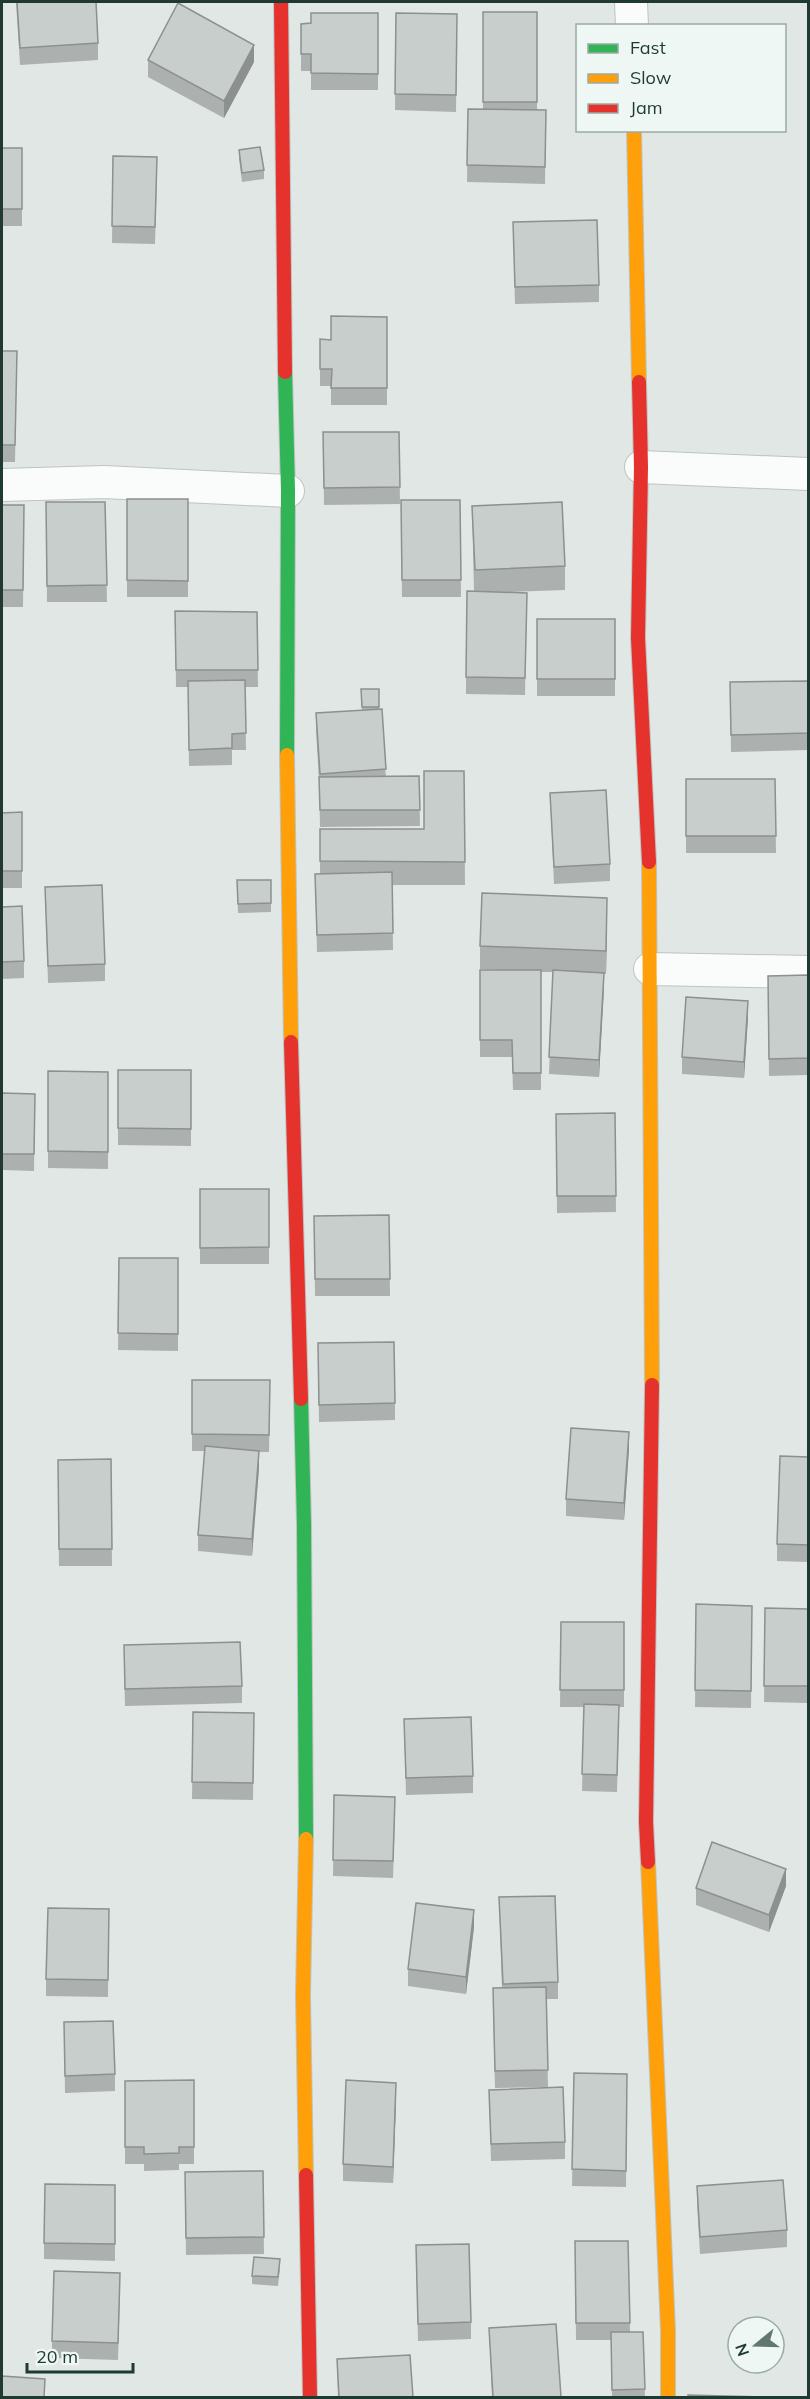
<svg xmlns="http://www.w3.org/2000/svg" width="810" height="2399" viewBox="0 0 810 2399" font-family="Mulish,sans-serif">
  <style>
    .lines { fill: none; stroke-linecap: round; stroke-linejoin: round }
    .street-casing { stroke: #bec4c1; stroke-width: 34 }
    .fast-casing { stroke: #bdc5c2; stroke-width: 16 }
    .slow-casing { stroke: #bdc5c2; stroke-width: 16 }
    .jam-casing { stroke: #bdc5c2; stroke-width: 16 }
    .street { stroke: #fafbfb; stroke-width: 32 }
    .fast { stroke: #30b455; stroke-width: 14 }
    .slow { stroke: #ff9f0a; stroke-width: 14 }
    .jam { stroke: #e5322d; stroke-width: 14 }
    .wall { fill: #acb1af }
    .shaded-wall { fill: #8c908f }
    .building { fill: #c8cecc; stroke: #8c908f; stroke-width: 1.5 }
  </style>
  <rect width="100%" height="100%" fill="#e1e7e4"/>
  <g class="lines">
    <g class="street-casing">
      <g id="street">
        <path d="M631,2L632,26"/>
        <path d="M641,467L808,474"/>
        <path d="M2,485L104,482L288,491"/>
        <path d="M650,969L808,972"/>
      </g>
    </g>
    <g class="fast-casing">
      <g id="fast">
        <path d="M285,372L288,491L287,755"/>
        <path d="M301,1399L304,1525L306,1839"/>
      </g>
    </g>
    <g class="slow-casing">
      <g id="slow">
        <path d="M634,130L639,382"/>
        <path d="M287,755L291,1042"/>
        <path d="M649,862L652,1385"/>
        <path d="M306,1839L303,1995L306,2175"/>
        <path d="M648,1862L668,2331V2398"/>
      </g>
    </g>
    <g class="jam-casing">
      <g id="jam">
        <path d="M281,2L285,372"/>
        <path d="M639,382L641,467L638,638L649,862"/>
        <path d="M291,1042L301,1399"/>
        <path d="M648,1862L646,1822L652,1385"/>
        <path d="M306,2175L310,2398"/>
      </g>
    </g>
    <use href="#street" class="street"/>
    <use href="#fast" class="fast"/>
    <use href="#slow" class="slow"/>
    <use href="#jam" class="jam"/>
  </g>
  <g class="wall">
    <path d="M16,2H96L98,43V60L20,65Z"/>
    <path d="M483,12H537V110H546L545,184L467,182L468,109H483Z"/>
    <path d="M378,13V90H311V71H301V24L311,23Z"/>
    <path d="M396,13L457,14L456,112L395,110Z"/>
    <path d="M148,60L254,62L224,118L148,77Z"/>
    <rect x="2" y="148" width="20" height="78"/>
    <path d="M239,150L264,170V179L242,182L239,159Z"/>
    <path d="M113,156L157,174L155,244L112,243Z"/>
    <path d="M513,222L599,285V302L515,304Z"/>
    <path d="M387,317V405H331V386H320V339L331,340Z"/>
    <path d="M2,351H17L15,462H2Z"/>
    <path d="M323,432H399L400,504L324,505Z"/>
    <rect x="127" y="499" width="61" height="98"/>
    <path d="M401,500H460L461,597H402Z"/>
    <path d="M46,502H105L107,602H47Z"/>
    <path d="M2,505H24L23,607H2Z"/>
    <path d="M472,506L565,566V590L507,592L527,593L525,695L466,694V677L474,592Z"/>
    <path d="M175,611L257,612L258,687H245L246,750H232V765L189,766L188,687H176Z"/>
    <rect x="537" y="619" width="78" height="77"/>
    <path d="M808,681V750L731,752L730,682Z"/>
    <path d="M361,689H379V709L386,777L419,776L420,826L320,827L319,781L316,730V713L362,710Z"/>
    <path d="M464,771L465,885H392L393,950L317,952L315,874H320V829H424Z"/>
    <path d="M686,779H775L776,853H686Z"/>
    <path d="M550,793L610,864V881L554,884Z"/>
    <path d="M22,812V888H2V813Z"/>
    <path d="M237,880H271V912L238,913Z"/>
    <path d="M45,887L105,964V981L48,983Z"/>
    <path d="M2,907L24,961V978L2,979Z"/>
    <path d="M607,922L606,974H604L599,1077L549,1074L553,972H541V1090H513L512,1057H480V970H499L480,969V946Z"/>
    <path d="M808,975V1075L769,1076L768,976Z"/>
    <path d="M748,1018L744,1078L682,1074V1057Z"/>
    <path d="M118,1070H191V1146L118,1145Z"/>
    <path d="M48,1071L108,1072V1169L48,1168Z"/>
    <path d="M2,1093L35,1094L34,1171L2,1170Z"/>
    <path d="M615,1113L616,1212L557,1213L556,1114Z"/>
    <rect x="200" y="1189" width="69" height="75"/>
    <path d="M389,1215L390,1296H315L314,1216Z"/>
    <path d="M119,1258H178V1351L118,1350Z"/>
    <path d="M318,1360L395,1403V1420L319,1422Z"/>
    <path d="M192,1380H270L269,1452H259V1468L252,1556L198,1551V1535L205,1451H192Z"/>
    <path d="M629,1449L624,1520L566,1516V1499Z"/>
    <path d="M808,1457V1562L777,1561V1544Z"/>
    <path d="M111,1459L112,1566H59L58,1460Z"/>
    <path d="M696,1604L752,1606L751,1708L695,1707Z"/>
    <path d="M765,1608L808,1609V1703L764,1702Z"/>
    <path d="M561,1622H624V1707H619L617,1792L582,1791L584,1707H560Z"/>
    <path d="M124,1662L242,1686V1703L125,1706Z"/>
    <path d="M193,1712L254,1713L253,1800L192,1799Z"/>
    <path d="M404,1719L473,1776V1793L406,1795Z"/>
    <path d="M334,1795L395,1814L393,1878L333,1876Z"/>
    <path d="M786,1886L769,1932L696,1905V1888Z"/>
    <path d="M499,1897L558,1982V1999H546L548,2087L495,2088L493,2005L502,1988Z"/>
    <path d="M109,1909L108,1997L46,1996V1979Z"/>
    <path d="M474,1927L466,1994L408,1986V1969Z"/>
    <path d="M64,2022L115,2074V2091L65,2093Z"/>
    <path d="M574,2073L627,2074L626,2187L572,2186Z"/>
    <path d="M194,2080V2164H179V2170L144,2171V2164H125V2081Z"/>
    <path d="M489,2090L565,2142V2159L491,2161Z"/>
    <path d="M396,2100L393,2183L343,2181V2164Z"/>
    <path d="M263,2171L264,2254L186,2255L185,2172Z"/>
    <path d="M115,2185V2261L44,2259V2243Z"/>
    <path d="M697,2186L787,2230V2247L700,2254L697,2203Z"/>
    <path d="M575,2241H628L630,2332H643L645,2397H612L611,2340H576Z"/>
    <path d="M416,2245L471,2322V2339L418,2341Z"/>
    <path d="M280,2268L278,2286L252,2284V2276Z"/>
    <path d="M120,2290L118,2360L52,2358V2341Z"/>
    <path d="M489,2328L561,2397H492Z"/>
    <path d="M337,2359L413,2397H338Z"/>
  </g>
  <g class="shaded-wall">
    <path d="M254,45V62L224,118V101Z"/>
    <path d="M607,898V922L606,974V951Z"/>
    <path d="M604,973V990L599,1077V1060Z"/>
    <path d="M748,1001V1018L744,1078V1062Z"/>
    <path d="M629,1432V1449L624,1520V1503Z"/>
    <path d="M259,1451V1468L252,1556V1539Z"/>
    <path d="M786,1869V1886L769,1932V1915Z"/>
    <path d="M474,1910V1927L466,1994V1977Z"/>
    <path d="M396,2083V2100L393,2183V2167Z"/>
  </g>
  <g class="building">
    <path d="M17,2H96L98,43L20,48Z"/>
    <path d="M178,3L254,45L224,101L148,60Z"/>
    <rect x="483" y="12" width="54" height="90"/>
    <path d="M311,13H378V74L311,73V54H301V24L311,23Z"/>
    <path d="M396,13L457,14L456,95L395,94Z"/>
    <path d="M468,109L546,110L545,167L467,165Z"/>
    <path d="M260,147L264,170L242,173L239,150Z"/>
    <rect x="2" y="148" width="20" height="61"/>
    <path d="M113,156L157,157L155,227L112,226Z"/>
    <path d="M597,220L599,285L515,287L513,222Z"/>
    <path d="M331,316L387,317V388H331L332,369H320V339L331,340Z"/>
    <path d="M2,351H17L15,445H2Z"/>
    <path d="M323,432H399L400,487L324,488Z"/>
    <path d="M127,499H188V581L127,580Z"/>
    <path d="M401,500H460L461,580H402Z"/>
    <path d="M46,502H105L107,585L47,586Z"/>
    <path d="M562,502L565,566L475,570L472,506Z"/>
    <path d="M2,505H24L23,590H2Z"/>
    <path d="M467,591L527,593L525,678L466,677Z"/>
    <path d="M175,611L257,612L258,670H176Z"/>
    <rect x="537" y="619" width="78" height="60"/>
    <path d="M245,680L246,733L232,734V748L189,750L188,681Z"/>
    <path d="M808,681V733L731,735L730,682Z"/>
    <path d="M361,689H379V707H362Z"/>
    <path d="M382,709L386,769L320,774L316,713Z"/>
    <path d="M424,771H464L465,862L320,861V829H424Z"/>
    <path d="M419,776L420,810H320L319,777Z"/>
    <path d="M686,779H775L776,836H686Z"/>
    <path d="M606,790L610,864L554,867L550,793Z"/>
    <path d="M22,812V871H2V813Z"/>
    <path d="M392,872L393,933L317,935L315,874Z"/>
    <path d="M237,880H271V903L238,904Z"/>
    <path d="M102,885L105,964L48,966L45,887Z"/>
    <path d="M482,893L607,898L606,951L480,946Z"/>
    <path d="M22,906L24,961L2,962V907Z"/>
    <path d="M480,970H541V1073H513L512,1040H480Z"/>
    <path d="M553,970L604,973L599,1060L549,1057Z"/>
    <path d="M808,975V1058L769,1059L768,976Z"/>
    <path d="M686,997L748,1001L744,1062L682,1057Z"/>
    <path d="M118,1070H191V1129L118,1128Z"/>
    <path d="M48,1071L108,1072V1152L48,1151Z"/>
    <path d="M2,1093L35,1094L34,1154H2Z"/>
    <path d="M615,1113L616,1196H557L556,1114Z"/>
    <path d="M200,1189H269V1247L200,1248Z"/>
    <path d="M389,1215L390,1279H315L314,1216Z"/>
    <path d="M119,1258H178V1334L118,1333Z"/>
    <path d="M394,1342L395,1403L319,1405L318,1343Z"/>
    <path d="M192,1380H270L269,1435L192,1434Z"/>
    <path d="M571,1428L629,1432L624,1503L566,1499Z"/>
    <path d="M205,1446L259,1451L252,1539L198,1535Z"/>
    <path d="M780,1456L808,1457V1545L777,1544Z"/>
    <path d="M111,1459L112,1549H59L58,1460Z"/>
    <path d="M696,1604L752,1606L751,1691L695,1690Z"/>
    <path d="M765,1608L808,1609V1686H764Z"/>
    <path d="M561,1622H624V1690H560Z"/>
    <path d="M240,1642L242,1686L125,1689L124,1645Z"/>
    <path d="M584,1704L619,1705L617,1775L582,1774Z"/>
    <path d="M193,1712L254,1713L253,1783L192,1782Z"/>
    <path d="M471,1717L473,1776L406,1778L404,1719Z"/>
    <path d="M334,1795L395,1797L393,1861L333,1860Z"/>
    <path d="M712,1842L786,1869L769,1915L696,1888Z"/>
    <path d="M555,1896L558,1982L503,1984L499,1897Z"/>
    <path d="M416,1903L474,1910L466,1977L408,1969Z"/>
    <path d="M48,1908L109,1909L108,1980L46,1979Z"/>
    <path d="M546,1987L548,2070L495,2071L493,1988Z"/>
    <path d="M113,2021L115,2074L65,2076L64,2022Z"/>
    <path d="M574,2073L627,2074L626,2171L572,2169Z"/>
    <path d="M194,2080V2147H179V2153L144,2154V2147H125V2081Z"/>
    <path d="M346,2080L396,2083L393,2167L343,2164Z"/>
    <path d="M563,2087L565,2142L491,2144L489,2090Z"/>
    <path d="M263,2171L264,2237L186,2238L185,2172Z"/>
    <path d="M783,2180L787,2230L700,2237L697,2186Z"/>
    <path d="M45,2184L115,2185V2244L44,2243Z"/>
    <path d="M575,2241H628L630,2323H576Z"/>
    <path d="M469,2244L471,2322L418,2324L416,2245Z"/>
    <path d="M254,2257L280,2259L278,2277L252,2276Z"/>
    <path d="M54,2271L120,2273L118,2343L52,2341Z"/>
    <path d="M556,2324L561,2397H493L489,2328Z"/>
    <path d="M611,2332H643L645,2389L612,2390Z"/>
    <path d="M410,2355L413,2397H339L337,2359Z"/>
    <path d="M2,2376L45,2379L44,2397H2Z"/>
    <path d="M688,2395L767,2397H688Z"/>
  </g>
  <rect width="810" height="2399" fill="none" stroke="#1f3a33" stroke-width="6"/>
  <rect x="576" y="24" width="210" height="108" fill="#eef7f3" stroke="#9baba6" stroke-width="1.5"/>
  <rect x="588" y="44" width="30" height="9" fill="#30b455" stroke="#9baba6" stroke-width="1.5"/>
  <text x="630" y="54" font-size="18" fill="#1f3a33">Fast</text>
  <rect x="588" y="74" width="30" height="9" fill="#ff9f0a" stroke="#9baba6" stroke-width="1.5"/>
  <text x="630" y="84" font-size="18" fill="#1f3a33">Slow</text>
  <rect x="588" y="104" width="30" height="9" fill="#e5322d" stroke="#9baba6" stroke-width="1.5"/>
  <text x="630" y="114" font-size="18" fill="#1f3a33">Jam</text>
  <g transform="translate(756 2345) rotate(251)"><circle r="28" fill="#eef7f3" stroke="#9baba6" stroke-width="1.5"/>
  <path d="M0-4.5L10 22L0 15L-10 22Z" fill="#637771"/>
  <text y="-9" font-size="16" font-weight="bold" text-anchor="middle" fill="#1f3a33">N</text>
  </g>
  <path d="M27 2363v9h106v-9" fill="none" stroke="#1f3a33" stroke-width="3"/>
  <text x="36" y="2363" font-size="18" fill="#1f3a33" stroke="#eef7f3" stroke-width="4.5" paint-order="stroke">20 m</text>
</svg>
